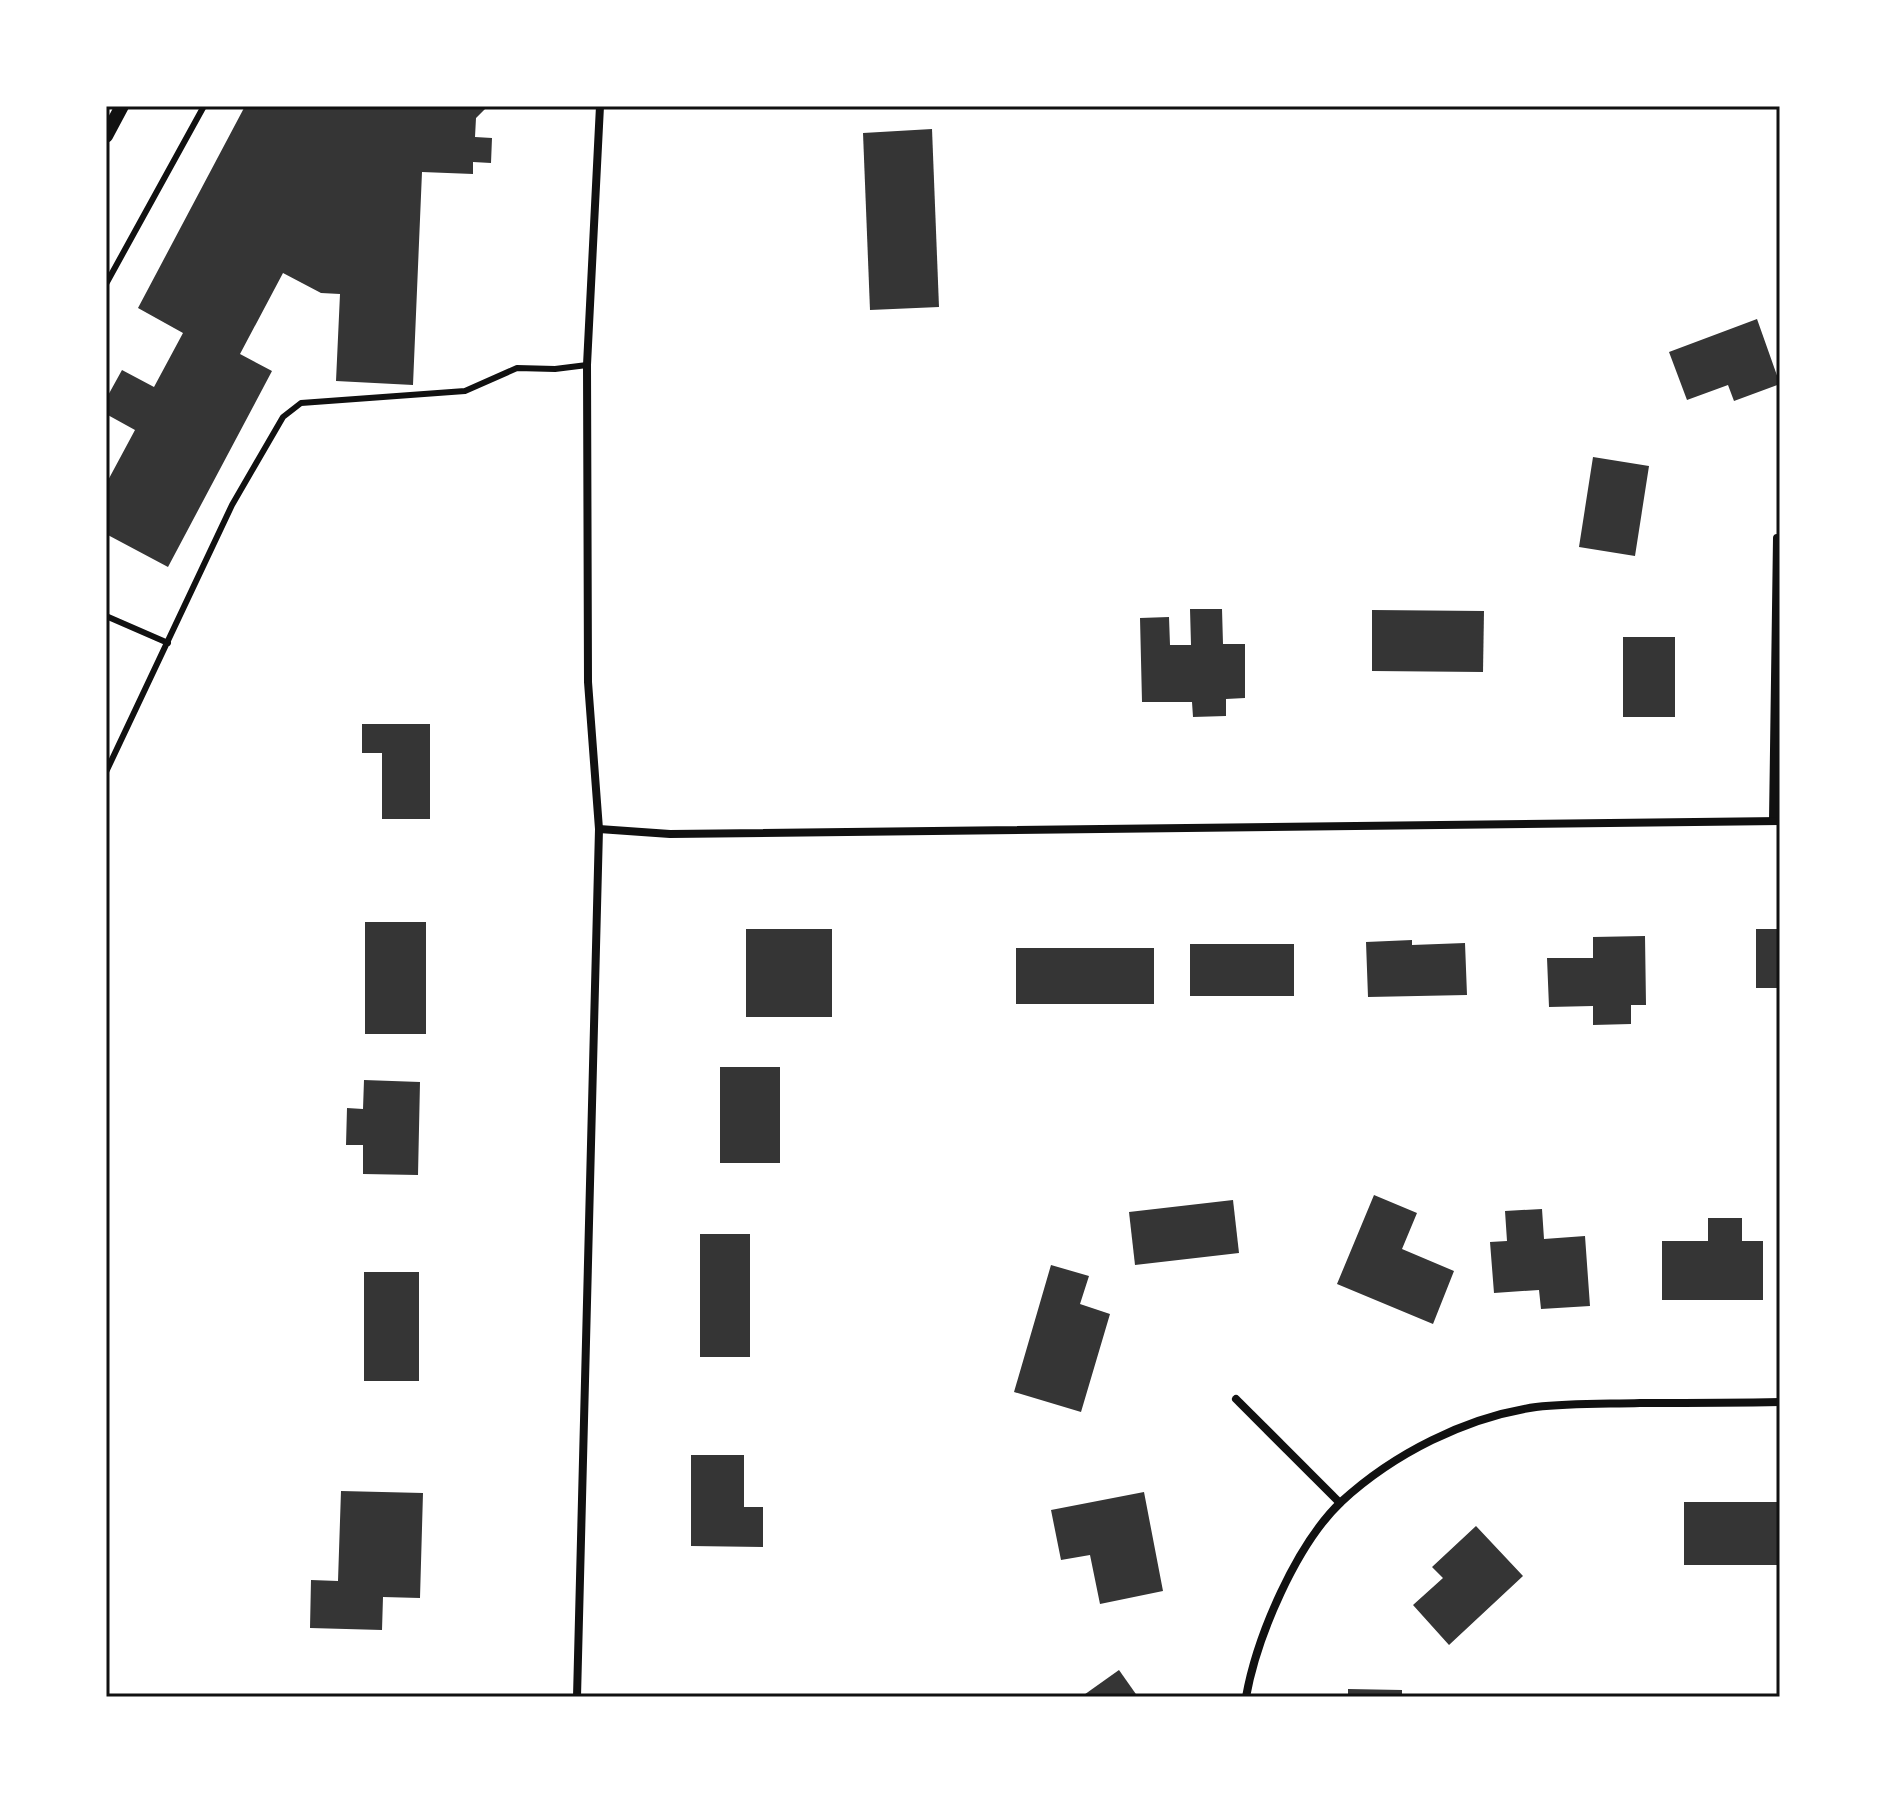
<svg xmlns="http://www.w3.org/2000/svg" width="1886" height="1803" viewBox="0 0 1886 1803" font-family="'PT Sans',sans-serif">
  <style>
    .building { fill: #353535 }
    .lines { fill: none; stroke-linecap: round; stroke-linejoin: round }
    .service { stroke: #111; stroke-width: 6 }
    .minor { stroke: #111; stroke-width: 8 }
    .tertiary { stroke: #111; stroke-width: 14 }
    .neatline { fill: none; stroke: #111; stroke-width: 3 }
  </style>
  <rect width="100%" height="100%" fill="#fff"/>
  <g class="building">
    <path d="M239,106H488L476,118L475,137L492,138L491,163L473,162V174L422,172L413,385L336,381L340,294L321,293L283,273L240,354L272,371L168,567L106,534V484L135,430L106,414V399L122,370L154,387L183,333L138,308L244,108Z"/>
    <path d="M932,129L939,307L870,310L863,133Z"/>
    <path d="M1757,319L1780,384L1734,401L1728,385L1687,400L1669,352Z"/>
    <path d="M1593,457L1649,466L1635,556L1579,547Z"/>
    <path d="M1190,609H1222L1223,644H1245V698L1226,699V716L1193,717L1192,702H1142L1140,618L1169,617L1170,645H1191Z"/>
    <path d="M1372,610L1484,611L1483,672L1372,671Z"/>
    <rect x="1623" y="637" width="52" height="80"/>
    <path d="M362,724H430V819H382V753H362Z"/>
    <rect x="365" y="922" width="61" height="112"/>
    <rect x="746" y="929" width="86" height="88"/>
    <rect x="1756" y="929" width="24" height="59"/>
    <path d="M1645,936L1646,1005H1631V1024L1593,1025V1006L1549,1007L1547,958H1593V937Z"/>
    <path d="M1412,940V945L1465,943L1467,995L1368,997L1366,942Z"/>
    <rect x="1190" y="944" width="104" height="52"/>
    <rect x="1016" y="948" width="138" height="56"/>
    <rect x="720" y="1067" width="60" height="96"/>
    <path d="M364,1080L420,1082L418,1175L363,1174V1145H346L347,1108L363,1109Z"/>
    <path d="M1374,1195L1417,1213L1402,1249L1454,1271L1433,1324L1337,1284Z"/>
    <path d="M1233,1200L1239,1253L1135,1265L1129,1212Z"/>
    <path d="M1542,1209L1544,1239L1585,1236L1590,1306L1541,1309L1539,1290L1494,1293L1490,1242L1507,1241L1505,1211Z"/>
    <path d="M1708,1218H1742V1241H1763V1300H1662V1241H1708Z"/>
    <rect x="700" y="1234" width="50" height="123"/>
    <path d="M1051,1265L1089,1276L1080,1304L1110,1314L1081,1412L1014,1392Z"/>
    <rect x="364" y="1272" width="55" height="109"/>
    <path d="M691,1455H744V1507H763V1547L691,1546Z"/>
    <path d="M341,1491L423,1493L420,1598L383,1597L382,1630L310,1628L311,1580L338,1581Z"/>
    <path d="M1144,1492L1163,1591L1100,1604L1090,1555L1061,1560L1051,1510Z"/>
    <rect x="1684" y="1502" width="96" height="63"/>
    <path d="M1476,1526L1523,1576L1449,1645L1413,1605L1443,1578L1432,1567Z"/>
    <path d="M1119,1670L1138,1697H1081Z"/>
    <path d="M1348,1689L1402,1690V1697H1348Z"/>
  </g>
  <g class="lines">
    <g class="service">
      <path d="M106,284L204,106"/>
      <path d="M106,616L168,643"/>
      <path d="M106,772L232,505L283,417L301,403L465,391L517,368L555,369L587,365"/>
    </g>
    <g class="minor">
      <path d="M1773,821L1777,538"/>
      <path d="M599,829L670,834L1780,821"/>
      <path d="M1236,1399L1340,1503"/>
      <path d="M577,1697L599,829L588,682L587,365L600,106"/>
      <path d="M1246,1697C1257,1636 1296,1545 1341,1502C1393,1454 1466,1417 1536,1407C1570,1403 1605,1404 1640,1403C1686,1403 1733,1403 1780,1402"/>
    </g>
    <path class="tertiary" d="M106,136L122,106"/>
  </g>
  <rect width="1886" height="1803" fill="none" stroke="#ffffff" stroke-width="216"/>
  <rect x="108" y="108" width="1670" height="1587" class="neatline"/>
</svg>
